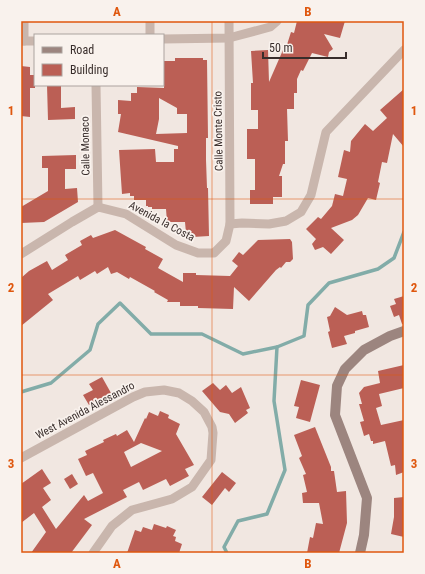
<svg xmlns="http://www.w3.org/2000/svg" width="425" height="574" viewBox="0 0 425 574" font-family="'Roboto Condensed',sans-serif">
  <style>
    .lines { fill: none; stroke-linecap: round; stroke-linejoin: round }
    .stream { stroke: #82aca8; stroke-width: 3.5 }
    .building { fill: #bb5f55; fill-rule: evenodd }
    .street { stroke: #c9b6ad; stroke-width: 9 }
    .secondary { stroke: #9c857f; stroke-width: 10 }
    .grid { fill: none; stroke: #df570e; stroke-width: 1; stroke-opacity: 0.55 }
    .labels { text-anchor: middle; stroke-width: 3.5; stroke-linejoin: round; paint-order: stroke }
    .street-label { font-size: 11px; fill: #382d2b; stroke: #f9f2ed }
    .neatline { fill: none; stroke: #df570e; stroke-width: 1.5 }
    .grid-label { font-size: 13px; text-anchor: middle; font-weight: bold; fill: #df570e }
  </style>
  <rect width="100%" height="100%" fill="#f1e7e1"/>
  <g class="lines">
    <g class="stream">
      <path d="M21,392L51,383L90,350L98,324L120,303L151,334H202L243,354L277,347"/>
      <path d="M227,553L224,547L238,521L267,514L285,470L274,401L277,347L304,336L308,305L329,283L378,269L394,258L404,232"/>
    </g>
  </g>
  <g class="building">
    <path d="M297,21H345L340,38L324,34L333,49L329,52L328,57L312,53L303,71L301,70L297,79V93H294V109H287L288,141H285V164H283L279,176H282V197H273V204H250V190H255V159H247V129H258V110H251V83H253L251,51L268,50L269,82L283,50L285,51L291,32L294,33Z"/>
    <path d="M175,58H203V60H207L208,138H206V160L207,188H208L209,236L193,237V233H186L185,222H167L166,209H152V207H148V206H146V200H134V196H130V193L122,194L119,150L155,149L156,162H174V149H178V146L118,132L121,114H118V100L131,101V93H137V87L164,88V61H175ZM159,98L177,108V114H187V133L156,134L159,119Z"/>
    <path d="M21,66L30,67V75H35V88H30V117L21,116Z"/>
    <path d="M47,85H61V108L75,107V119L48,120Z"/>
    <path d="M404,89V147L393,134L387,163L382,162L378,182L380,183L376,200L368,198L358,215L352,220L331,228L344,240L331,254L323,247L315,250L312,244L316,239L306,229L318,217L321,219L332,206L335,194L343,196L347,179L338,177L344,150L350,152L351,141L365,124L373,131L387,118L380,110Z"/>
    <path d="M76,155V169H65V189L77,188L78,202L44,222L21,223V207L48,191V168H42V156Z"/>
    <path d="M115,230L146,247L145,249L163,259L158,268L183,282V273H196V275L230,276L238,266L232,261L239,252L243,255L258,240L290,239L292,242L293,259L290,262H286L281,268L280,267L276,270L249,301L234,287L233,309L198,308V306H180V302H167L168,300L154,292L155,291L130,277L129,279L117,272L111,274L108,267L97,274L95,271L80,280L78,276L48,294L53,300L21,326V278L29,271L47,261L52,270L68,260L65,255L82,245L80,241L91,235L93,238Z"/>
    <path d="M404,296V324H402L399,315L394,317L390,306L396,304L394,299Z"/>
    <path d="M335,307L347,315L362,311L363,315H366L369,327L355,331V333L344,336L347,344L332,348L328,332L330,331L327,317L330,316Z"/>
    <path d="M404,365V388L379,394L382,406L376,408L381,425L404,420V472L396,475L395,465L391,466L385,441L373,444V441H371L369,434L364,436L360,422L364,421L359,404H362L359,393L364,387L380,383L378,371Z"/>
    <path d="M102,377L111,393L89,405L83,395L93,390L89,384Z"/>
    <path d="M301,380L320,385L310,422L296,418L299,407L294,406Z"/>
    <path d="M213,383L220,390L226,385L232,393L241,387L250,408L246,410L248,413L235,423L229,414L220,412L202,391Z"/>
    <path d="M160,411L169,415L168,418L180,424L176,434L194,465L185,469L189,476L170,486L166,479L143,490L139,482L123,490L127,497L84,519L92,525L71,553H31L46,532L34,513L21,523V484L42,469L51,483L43,488L51,500L42,507L56,529L84,495L88,501L103,493L93,473L86,476L78,459L87,455L85,451L104,442L103,440L116,434L117,436L127,430L134,442L145,418L146,419L149,412L158,416ZM141,443L162,451L131,467L124,452Z"/>
    <path d="M315,427L331,467V471H334L337,492L346,491L347,523L339,553H307L310,537L313,538L316,523L323,524L319,503H303L302,493L307,492L303,475L306,474L299,458L302,456L294,435Z"/>
    <path d="M222,472L236,483L229,492L225,488L212,505L202,497Z"/>
    <path d="M72,474L78,484L70,489L64,479Z"/>
    <path d="M404,497V537L391,534L394,517V498Z"/>
    <path d="M154,524L166,528L167,526L176,530L173,536L176,537L175,541L182,544L179,553H127L135,530L141,532L143,527L152,530Z"/>
  </g>
  <g class="lines">
    <g class="street">
      <path d="M24,21V41"/>
      <path d="M150,21V35"/>
      <path d="M229,21L230,224"/>
      <path d="M163,39L229,38L270,27L277,21"/>
      <path d="M21,41H35"/>
      <path d="M96,85L98,207"/>
      <path d="M21,254L72,222L98,207L126,214L176,245L198,253H214L226,241L230,224L242,223L269,224L286,221L301,212L311,195L326,132L404,50"/>
      <path d="M21,458L133,397L145,392L164,390L179,393L192,401L204,412L212,427L213,433L211,460L192,487L172,499L132,510L112,526L93,553"/>
    </g>
    <path class="secondary" d="M360,553L364,535L367,498L335,415L337,386L345,369L364,350L390,336L404,331"/>
  </g>
  <path class="grid" d="M212,21V553M21,199H404M21,375H404"/>
  <g class="labels">
    <g class="street-label">
      <text transform="translate(218 131) rotate(-91)" y="4">Calle Monte Cristo</text>
      <text transform="translate(85 146) rotate(-91)" y="4">Calle Monaco</text>
      <text transform="translate(162 221) rotate(28)" y="4">Avenida la Costa</text>
      <text transform="translate(85 410) rotate(-28)" y="4">West Avenida Alessandro</text>
    </g>
  </g>
  <rect width="425" height="574" fill="none" stroke="#f9f2ed" stroke-width="44"/>
  <rect x="34" y="34" width="130" height="52" fill="#f9f2ed" stroke="#aca39f"/>
  <rect x="42" y="47" width="20" height="6" fill="#9c857f" stroke="#aca39f"/>
  <text x="70" y="54" font-size="12" fill="#382d2b">Road</text>
  <rect x="42" y="64" width="20" height="12" fill="#bb5f55" stroke="#aca39f"/>
  <text x="70" y="74" font-size="12" fill="#382d2b">Building</text>
  <path d="M263 52v6h83v-6" fill="none" stroke="#382d2b" stroke-width="2"/>
  <text x="269" y="52" font-size="12" fill="#382d2b" stroke="#f9f2ed" stroke-width="3" paint-order="stroke">50 m</text>
  <rect x="22" y="22" width="381" height="530" class="neatline"/>
  <g class="grid-label">
    <text x="117" y="16">A</text>
    <text x="308" y="16">B</text>
    <text x="11" y="115">1</text>
    <text x="414" y="115">1</text>
    <text x="11" y="292">2</text>
    <text x="414" y="292">2</text>
    <text x="11" y="468">3</text>
    <text x="414" y="468">3</text>
    <text x="117" y="568">A</text>
    <text x="308" y="568">B</text>
  </g>
</svg>
